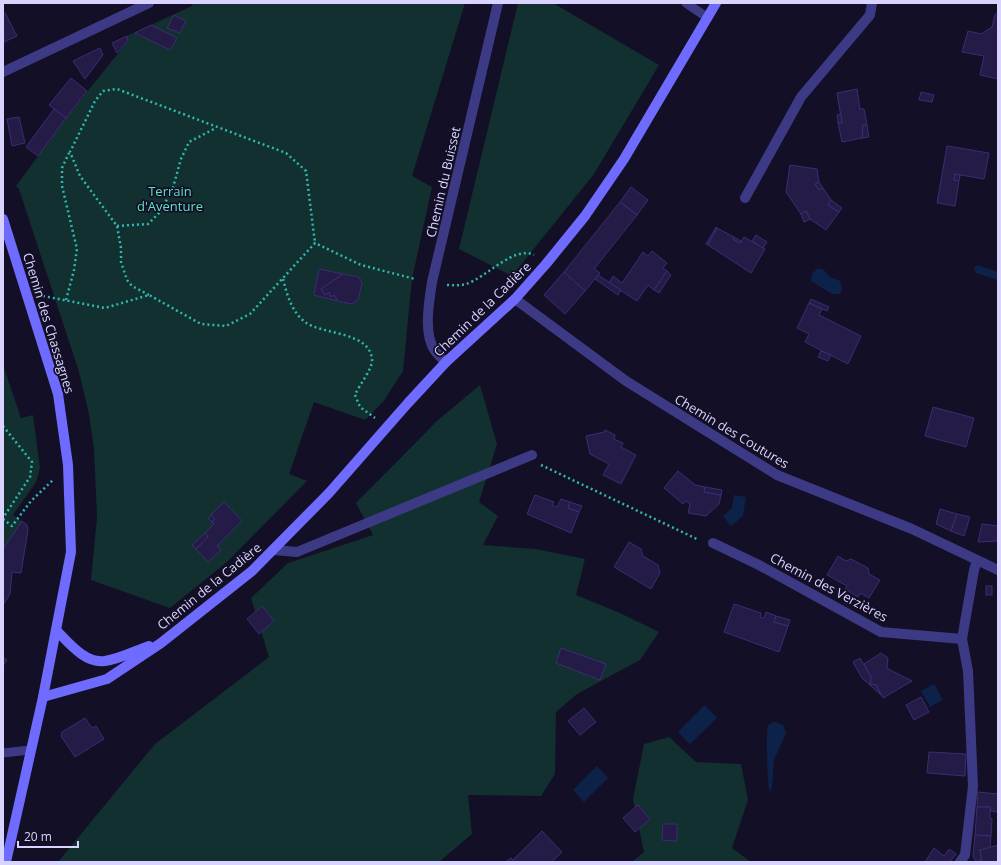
<svg xmlns="http://www.w3.org/2000/svg" width="1001" height="865" viewBox="0 0 1001 865" font-family="'Open Sans',sans-serif">
  <style>
    .green { fill: #12302f }
    .water { fill: #0c2248 }
    .building { fill: #241b47; stroke: #3b2d73 }
    .lines { fill: none; stroke-linecap: round; stroke-linejoin: round }
    .path { stroke: #2fb8b0; stroke-width: 2.5; stroke-dasharray: 2 3; stroke-linecap: butt }
    .lane { stroke: #3d3a85; stroke-width: 9 }
    .street { stroke: #3d3a85; stroke-width: 10 }
    .secondary { stroke: #6f6bff; stroke-width: 10 }
    .labels { text-anchor: middle; stroke-width: 3.5; stroke-linejoin: round; paint-order: stroke }
    .street-label { font-size: 13px; fill: #d9d4ff; stroke: #130f26 }
    .park-label { font-size: 13px; fill: #5fe0c0; stroke: #130f26 }
  </style>
  <rect width="100%" height="100%" fill="#130f26"/>
  <g class="green">
    <path d="M193,3H465L412,176L432,187L412,279L403,371L383,402L365,420L314,402L289,474L307,481L227,562L170,608L91,580L97,517L94,449L89,414L79,372L19,189L16,186L66,118L128,41L127,36L192,6Z"/>
    <path d="M518,3H553L659,65L594,174L512,276L459,249Z"/>
    <path d="M3,365L21,418L33,415L40,468L36,482L13,515L27,525L28,530L21,573L12,572L10,594L3,605Z"/>
    <path d="M480,385L497,444L479,502L498,516L483,545L536,549L585,559L576,595L620,613L659,632L640,660L577,694L556,712L555,774L541,796L468,795L472,834L439,862H58L155,744L269,657L251,598L288,563L373,535L356,503L438,420Z"/>
    <path d="M669,737L696,762L741,764L748,800L732,848L751,862H632L644,852L633,799L644,744Z"/>
  </g>
  <g class="water">
    <path d="M978,265L998,272V280L976,273L974,268Z"/>
    <path d="M818,268L824,270L830,277L840,281L842,289L840,294H832L811,281L812,274Z"/>
    <path d="M734,495L746,497L743,516L731,526L723,516L732,508Z"/>
    <path d="M934,684L943,700L930,707L921,691Z"/>
    <path d="M705,705L717,718L690,744L678,732Z"/>
    <path d="M774,722L783,725L786,733L774,760L772,786L770,792C767,789 766,730 768,725Z"/>
    <path d="M597,766L608,778L584,802L573,790Z"/>
  </g>
  <g class="building">
    <path d="M5,13L17,36L4,42L3,14Z"/>
    <path d="M998,13V79L980,75L984,56L962,52L968,31L981,34L992,27L995,15Z"/>
    <path d="M174,15L186,21L180,33L167,28Z"/>
    <path d="M151,25L177,38L170,50L135,33Z"/>
    <path d="M127,36L128,41L117,53L112,43Z"/>
    <path d="M100,48L103,55L85,79L73,61Z"/>
    <path d="M71,78L87,91L66,118L49,105Z"/>
    <path d="M857,89L860,109H864L867,125H863L862,138L842,142L838,123H842L837,93Z"/>
    <path d="M921,92L934,95L932,102L919,100Z"/>
    <path d="M54,109L66,118L38,156L26,147Z"/>
    <path d="M841,114L842,123H838L837,115Z"/>
    <path d="M19,117L25,143L12,146L7,119Z"/>
    <path d="M863,125H867L869,137L862,138Z"/>
    <path d="M947,146L989,153L984,179L955,174L954,180L959,181L955,206L937,203Z"/>
    <path d="M790,165L817,169L819,182L815,184L819,190L823,188L831,200L828,205L839,212L826,230L810,219L806,211L801,214L786,192Z"/>
    <path d="M955,174L960,175L959,181L954,180Z"/>
    <path d="M819,182L823,188L819,190L815,184Z"/>
    <path d="M631,187L648,200L637,215L620,202Z"/>
    <path d="M831,200L842,208L839,212L828,205Z"/>
    <path d="M620,202L637,215L594,269L600,273L585,291L564,272Z"/>
    <path d="M806,211L810,219L804,222L801,214Z"/>
    <path d="M716,227L717,228L708,245L706,244Z"/>
    <path d="M717,228L734,237L733,239L740,243L744,237L765,249L751,273L708,245Z"/>
    <path d="M756,235L767,242L763,248L752,241Z"/>
    <path d="M734,237L741,241L740,243L733,239Z"/>
    <path d="M652,251L667,263L663,268L667,271L654,290L648,285L637,301L609,283L613,276L622,283L643,252L648,256Z"/>
    <path d="M319,269L343,274L321,289L325,295L329,292L331,297L334,295L338,301L314,295Z"/>
    <path d="M667,271L671,275L659,293L654,290Z"/>
    <path d="M564,272L585,291L565,314L544,295Z"/>
    <path d="M343,274L359,277L362,283L358,300L351,304L338,301L334,295L331,297L329,292L325,295L321,289Z"/>
    <path d="M598,275L621,290L618,295L595,279Z"/>
    <path d="M811,299L829,307L827,311L809,303Z"/>
    <path d="M809,303L822,309L819,315L861,336L848,364L805,342L809,334L797,328Z"/>
    <path d="M821,351L831,355L828,361L818,357Z"/>
    <path d="M933,407L974,418L966,447L925,436Z"/>
    <path d="M605,430L615,435L614,439L623,443L621,447L636,455L621,484L603,475L609,464L590,454L586,436L604,432Z"/>
    <path d="M678,471L695,485L705,487L704,492L721,495L719,504L706,516L688,513L690,504L686,501L683,504L664,488Z"/>
    <path d="M705,487L722,490L721,495L704,492Z"/>
    <path d="M535,495L554,502L552,505L557,507L561,499L570,502L568,508L579,512L571,533L527,514Z"/>
    <path d="M224,502L242,521L217,546L221,550L208,562L196,549L208,537L205,533L214,524L212,522L215,519L211,515Z"/>
    <path d="M570,502L582,506L579,512L568,508Z"/>
    <path d="M940,509L957,514L951,531L936,524Z"/>
    <path d="M957,514L970,517L964,536L951,531Z"/>
    <path d="M211,515L215,519L212,522L208,518Z"/>
    <path d="M22,521L27,525L28,530L21,573L12,572L10,594L3,605V549Z"/>
    <path d="M982,524L998,526V541L978,542Z"/>
    <path d="M205,533L208,537L196,549L192,545Z"/>
    <path d="M629,542L641,549L643,556L658,565L660,573L651,589L614,567Z"/>
    <path d="M838,556L846,561L851,559L868,568L869,574L880,580L869,598L860,593L858,597L845,589L847,586L827,575Z"/>
    <rect x="986" y="586" width="6" height="9"/>
    <path d="M734,604L761,613L760,617L764,618L766,612L776,616L774,622L788,626L779,652L724,632Z"/>
    <path d="M262,606L274,621L259,634L247,619Z"/>
    <path d="M776,616L790,620L788,626L774,622Z"/>
    <path d="M561,648L606,664L600,680L556,663Z"/>
    <path d="M881,653L888,658L887,666L888,669L912,681L883,698L876,685L870,684L871,677L864,664Z"/>
    <path d="M3,658L7,660L3,666Z"/>
    <path d="M860,658L871,677L870,684L876,685L881,695L862,678L853,662Z"/>
    <path d="M921,697L929,712L914,720L906,705Z"/>
    <path d="M584,708L596,722L580,735L568,721Z"/>
    <path d="M85,718L92,728L96,726L104,739L75,757L61,736L62,732Z"/>
    <path d="M929,752L966,754L965,776L927,773Z"/>
    <path d="M978,792L998,794V812L990,811V807H977Z"/>
    <path d="M638,805L650,819L635,832L623,818Z"/>
    <path d="M977,807H990V818L992,819L991,836L975,835Z"/>
    <path d="M663,824H677V841L662,840Z"/>
    <path d="M542,831L562,852L552,862H506L511,858L513,860Z"/>
    <path d="M975,835L991,836L990,848L980,850L982,860L976,862L973,856Z"/>
    <path d="M998,845V862H982L980,850Z"/>
    <path d="M934,848L944,856L949,849L956,854L950,862H925Z"/>
  </g>
  <g class="lines">
    <g class="path">
      <path d="M117,226L148,224L159,213L172,191L181,159L189,142L216,128"/>
      <path d="M283,279C287,295 292,312 305,322C322,335 369,331 372,359C373,369 359,385 355,395L360,407L375,418"/>
      <path d="M447,285C454,285 460,286 466,284C486,278 514,245 534,255"/>
      <path d="M149,295L132,286L127,280L121,262V248L117,226L80,176L70,152L95,101L103,91L117,89L286,153L306,171L315,243"/>
      <path d="M43,296L105,308L149,295L201,324L226,326L250,314L315,243L361,265L415,279"/>
      <path d="M66,300L74,270L77,249L62,186V168L69,153"/>
      <path d="M3,426L32,462L30,477L3,518"/>
      <path d="M541,465L699,540"/>
      <path d="M3,519L12,526L31,501L53,480"/>
    </g>
    <g class="lane">
      <path d="M686,3L708,18"/>
      <path d="M3,753L30,750"/>
    </g>
    <g class="street">
      <path d="M3,72L149,3"/>
      <path d="M745,198L801,97L870,15L872,3"/>
      <path d="M515,299L626,381L777,475L912,529L998,570"/>
      <path d="M446,362C442,359 438,355 435,351C423,334 429,302 432,282L498,3"/>
      <path d="M713,543L759,565L881,632L962,639"/>
      <path d="M274,550L297,552L532,455"/>
      <path d="M960,862L965,855L973,786L968,671L962,639L974,570L977,560"/>
    </g>
    <g class="secondary">
      <path d="M3,219L58,394L68,465L71,552L43,697L6,862"/>
      <path d="M56,630C68,642 85,664 105,661C119,659 135,651 149,646"/>
      <path d="M43,697L107,679L161,643L252,571L329,493L408,403L446,362L515,299L546,264L585,216L624,159L716,3"/>
    </g>
  </g>
  <g class="labels">
    <g class="street-label">
      <text transform="translate(443 182) rotate(-77)" y="5">Chemin du Buisset</text>
      <text transform="translate(482 309) rotate(-44)" y="5">Chemin de la Cadière</text>
      <text transform="translate(49 323) rotate(73)" y="5">Chemin des Chassagnes</text>
      <text transform="translate(732 431) rotate(31)" y="5">Chemin des Coutures</text>
      <text transform="translate(209 586) rotate(-39)" y="5">Chemin de la Cadière</text>
      <text transform="translate(829 587) rotate(28)" y="5">Chemin des Verzières</text>
    </g>
    <g class="park-label">
      <text x="170" y="196">Terrain<tspan x="170" dy="15">d'Aventure</tspan></text>
    </g>
  </g>
  <rect width="1001" height="865" fill="none" stroke="#d9d4ff" stroke-width="8"/>
  <path d="M18 841v6h60v-6" fill="none" stroke="#d9d4ff" stroke-width="2"/>
  <text x="24" y="841" font-size="12" fill="#d9d4ff" stroke="#130f26" stroke-width="3" paint-order="stroke">20 m</text>
</svg>
